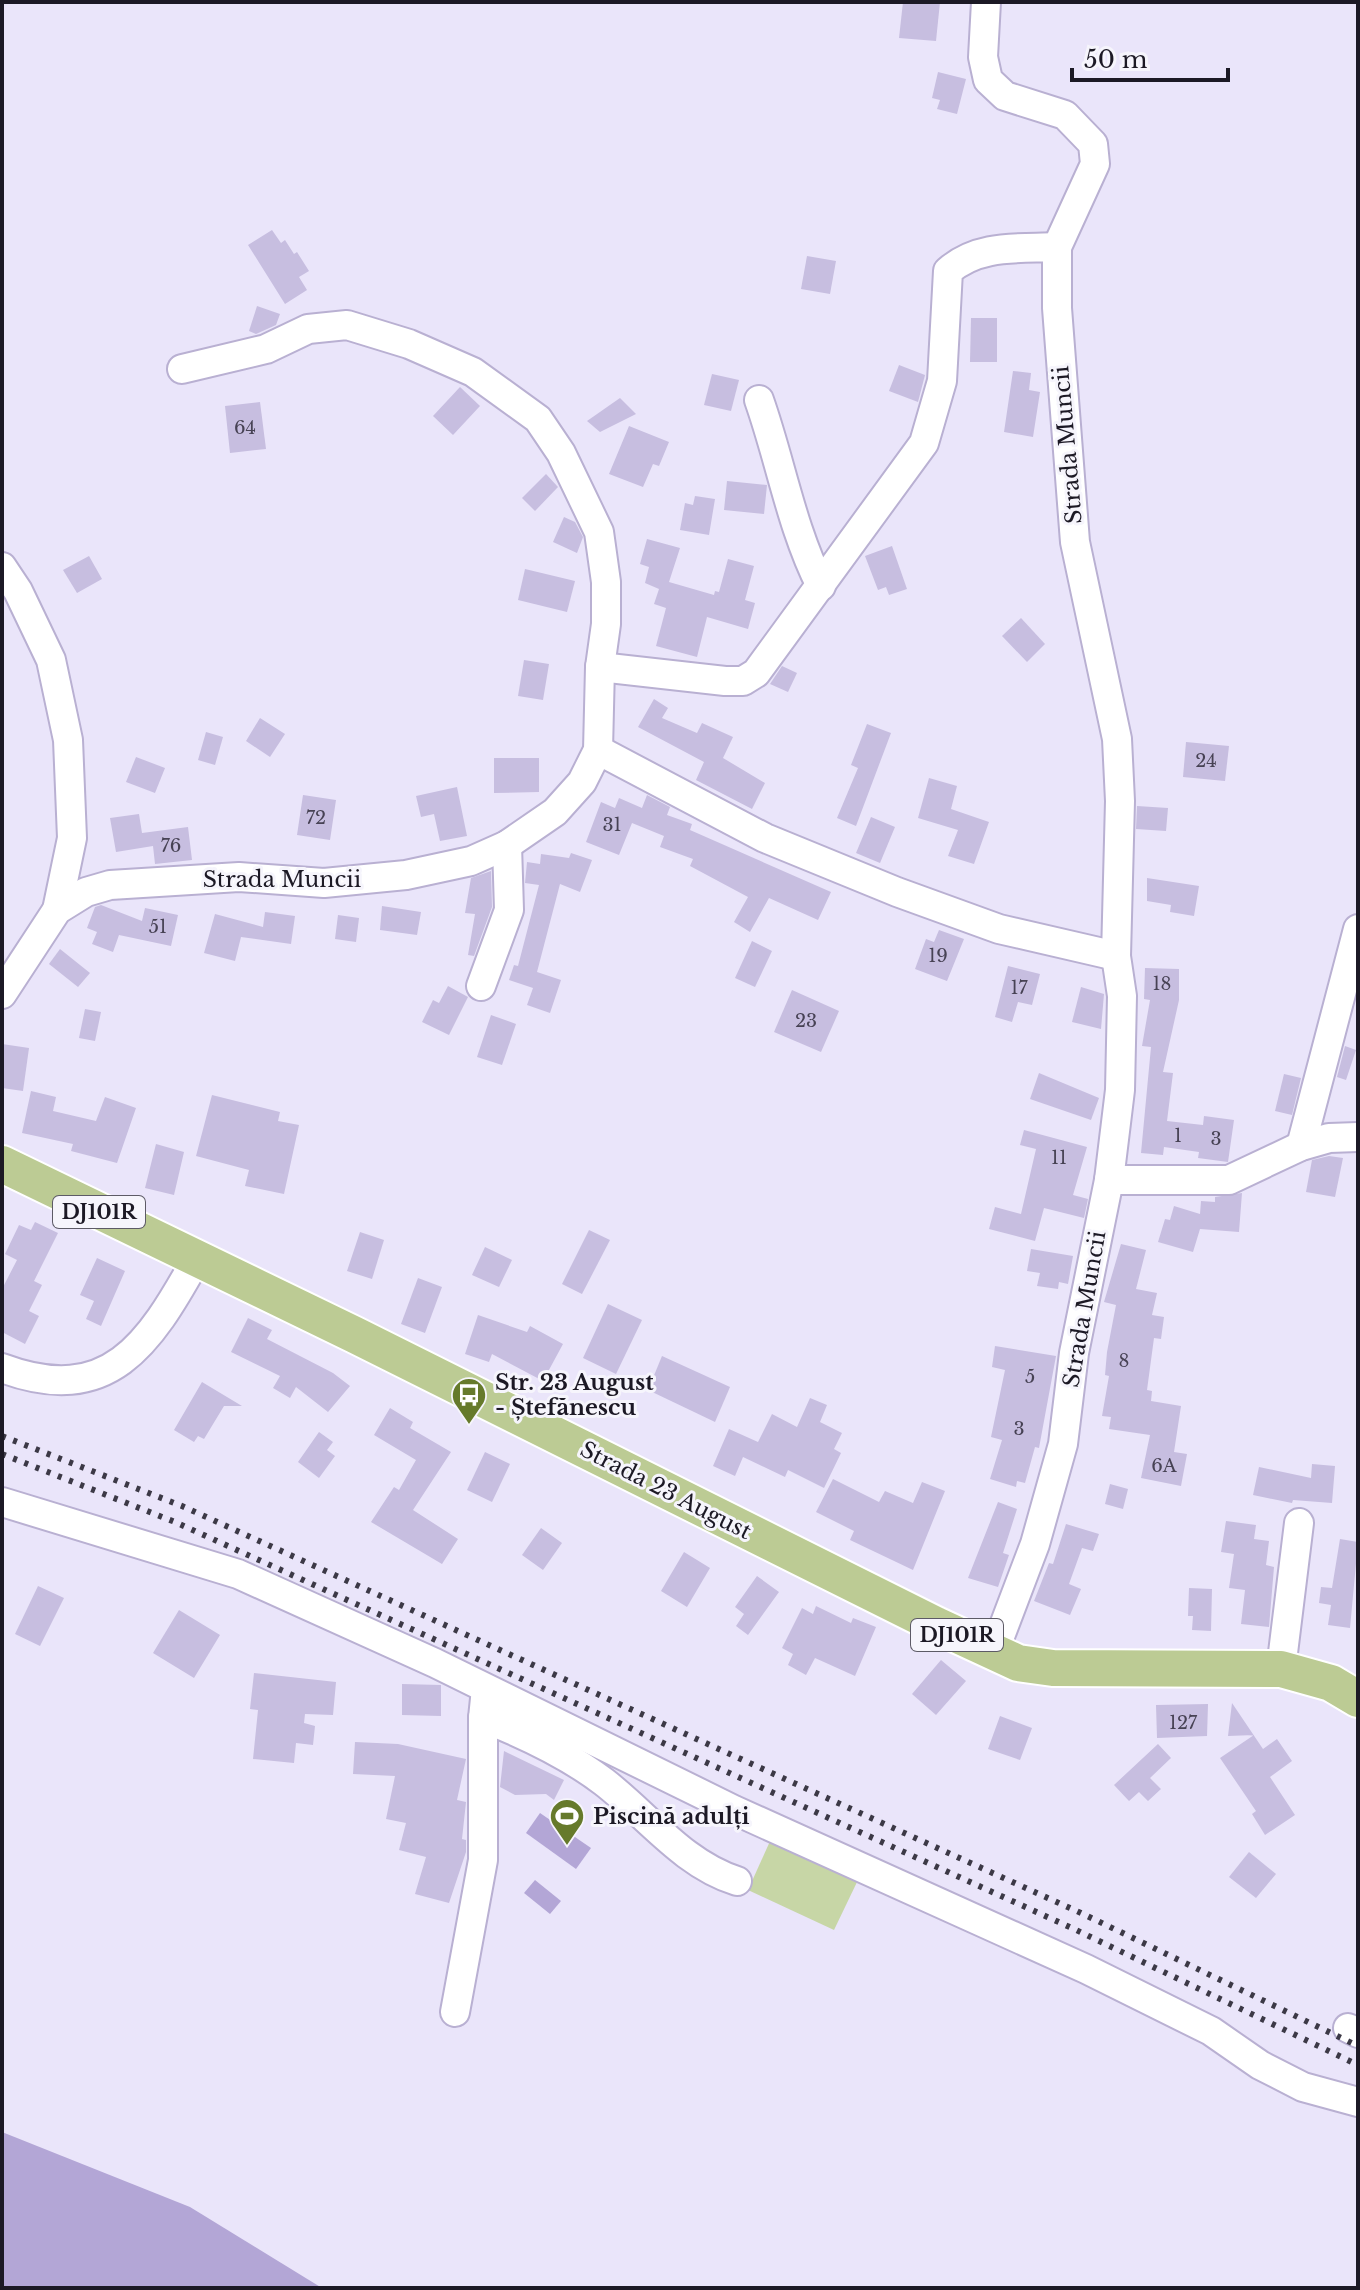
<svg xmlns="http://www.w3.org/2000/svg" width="1360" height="2290" viewBox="0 0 1360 2290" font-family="'Libre Baskerville',serif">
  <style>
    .green { fill: #c7d6a6 }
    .water { fill: #b3a6d6 }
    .building { fill: #c7bee0 }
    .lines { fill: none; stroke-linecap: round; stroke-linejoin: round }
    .minor-casing { stroke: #b9b0d2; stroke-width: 32 }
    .major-casing { stroke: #fff; stroke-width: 40 }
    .minor { stroke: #fff; stroke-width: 28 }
    .major { stroke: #bccb94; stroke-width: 36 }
    .rail { stroke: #3c3946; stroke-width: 6; stroke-dasharray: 4 8; stroke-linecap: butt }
    .labels { text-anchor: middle; stroke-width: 6; stroke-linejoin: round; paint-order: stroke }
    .number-label { font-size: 18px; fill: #474254 }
    .shield { fill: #f6f5fc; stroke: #5d5b66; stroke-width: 2 }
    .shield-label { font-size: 20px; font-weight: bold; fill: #1c1925 }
    .street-label { font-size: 22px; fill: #1c1925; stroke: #f6f5fc }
    .poi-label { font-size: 22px; font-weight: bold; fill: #1c1925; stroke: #f6f5fc; text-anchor: start }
  </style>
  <rect width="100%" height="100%" fill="#eae5fa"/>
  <path class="green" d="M771,1839L858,1880L834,1930L748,1890Z"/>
  <g class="water">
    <path d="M540,1813L591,1848L576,1869L526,1833Z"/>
    <path d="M535,1880L561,1901L550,1914L524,1893Z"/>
    <path d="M2,2132L190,2207L322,2288H2Z"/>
  </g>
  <g class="building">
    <path d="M903,2H940L936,41L899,38Z"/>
    <path d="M938,72L966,79L957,114L937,109L940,100L932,98Z"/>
    <path d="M272,230L281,243L285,240L294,254L297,252L309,271L299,277L307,290L285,304L248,245Z"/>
    <path d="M807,256L836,261L830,294L801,289Z"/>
    <path d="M257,306L280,314L276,325L256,334L249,331Z"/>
    <path d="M971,318H997V362H970Z"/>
    <path d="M899,365L925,375L918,402L889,391Z"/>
    <path d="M1013,371L1031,373L1029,390L1040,392L1033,437L1004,432Z"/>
    <path d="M712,374L739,380L731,411L704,405Z"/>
    <path d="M460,387L480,406L453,435L433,416Z"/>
    <path d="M620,398L636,414L600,432L587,421Z"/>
    <path d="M260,402L266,449L230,453L225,406Z"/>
    <path d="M629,426L669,442L659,466L653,464L643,487L609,474Z"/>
    <path d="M546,474L558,487L535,511L522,498Z"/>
    <path d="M727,481L767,485L764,514L724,510Z"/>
    <path d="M695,496L715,499L709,535L680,530L685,503L693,505Z"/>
    <path d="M564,517L575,522L583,537L577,553L553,542Z"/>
    <path d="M647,539L680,548L669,582L714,595L715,591L719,592L728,559L754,566L745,600L755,603L748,629L707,617L697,657L656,646L666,608L654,604L659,589L645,583L649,567L640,564Z"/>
    <path d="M892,546L907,589L889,595L886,587L878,590L865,556Z"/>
    <path d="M89,556L102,579L77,593L63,570Z"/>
    <path d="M525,569L575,581L567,612L518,600Z"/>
    <path d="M1021,618L1045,644L1027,662L1002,636Z"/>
    <path d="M524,660L549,664L543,700L518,696Z"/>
    <path d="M782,666L797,673L788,692L770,684Z"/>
    <path d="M654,699L668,708L662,718L697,733L702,723L733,737L723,758L765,783L752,809L696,780L704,762L638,727Z"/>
    <path d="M260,718L285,734L270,757L246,741Z"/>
    <path d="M867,724L891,733L856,826L837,818L858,768L851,765Z"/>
    <path d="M206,732L223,737L215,765L198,760Z"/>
    <path d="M1186,742L1229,746L1225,781L1183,777Z"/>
    <path d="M136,757L165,768L155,793L126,782Z"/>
    <path d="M494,758H539V792L494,793Z"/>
    <path d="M929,778L957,786L951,809L989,822L974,864L948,856L958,830L918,818Z"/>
    <path d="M457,787L467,836L440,841L434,814L421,817L416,796Z"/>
    <path d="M303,795L336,800L330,840L297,835Z"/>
    <path d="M647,795L670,807L667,815L692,824L690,830L831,892L818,920L769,898L750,932L734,922L748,897L690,866L693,859L660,847L664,836L632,823L619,855L586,842L601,802L615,808L619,798L642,808Z"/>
    <path d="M1137,806L1168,808L1166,831L1136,829Z"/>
    <path d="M139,814L142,833L188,827L192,860L155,864L153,846L116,852L110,818Z"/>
    <path d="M871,817L895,827L880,863L856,853Z"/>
    <path d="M571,853L592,860L580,892L560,884L537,972L561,980L550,1013L527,1005L533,988L509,980L514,965L518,966L539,885L525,883L527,862L540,864L541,854L569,858Z"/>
    <path d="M491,871L492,907L474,956L468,955L475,914L465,913L471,878Z"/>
    <path d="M1147,878L1199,886L1194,916L1170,912L1171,905L1147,901Z"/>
    <path d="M101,905L142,921L145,908L178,915L171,946L119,935L113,952L92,944L97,932L87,928L95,907Z"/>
    <path d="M382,906L421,912L417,935L380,930Z"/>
    <path d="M265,912L295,916L291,944L241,937L235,961L204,953L215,914L263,927Z"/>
    <path d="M338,915L359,918L356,942L335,939Z"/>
    <path d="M939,930L964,939L947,981L915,969L926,939L934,942Z"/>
    <path d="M752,941L772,951L755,987L735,978Z"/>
    <path d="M60,949L90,973L78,987L49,964Z"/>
    <path d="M1008,966L1040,974L1032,1005L1018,1002L1012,1022L995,1017Z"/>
    <path d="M1145,968L1179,969V1000L1163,1072L1173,1073L1167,1121L1203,1125L1204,1116L1234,1120L1228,1162L1198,1158L1199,1152L1164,1147L1163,1155L1141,1153L1151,1047L1142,1046L1150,1000L1144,999Z"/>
    <path d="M448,986L468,997L449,1035L422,1022L433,1000L439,1003Z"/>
    <path d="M1081,987L1104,994L1101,1029L1072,1022Z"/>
    <path d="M792,990L839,1011L821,1052L774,1032Z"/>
    <path d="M85,1009L101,1012L95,1041L79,1038Z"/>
    <path d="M491,1015L516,1024L502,1065L477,1057Z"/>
    <path d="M2,1044L29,1048L23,1091L2,1088Z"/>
    <path d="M1345,1046L1356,1050L1346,1080L1337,1077Z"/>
    <path d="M1039,1073L1099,1098L1091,1120L1030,1099Z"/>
    <path d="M1284,1074L1301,1078L1292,1115L1275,1111Z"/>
    <path d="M31,1091L56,1097L53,1111L96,1121L105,1097L136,1108L117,1163L71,1151L73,1144L22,1133Z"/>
    <path d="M212,1095L280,1112L278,1121L299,1125L284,1194L245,1186L249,1170L196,1156Z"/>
    <path d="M1024,1130L1087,1147L1073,1195L1088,1199L1084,1218L1044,1208L1035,1241L989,1229L995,1207L1021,1214L1036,1149L1020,1145Z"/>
    <path d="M156,1144L184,1152L174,1195L145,1188Z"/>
    <path d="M1329,1156L1343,1158L1335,1197L1306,1192L1312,1160Z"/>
    <path d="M1242,1193L1239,1232L1200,1229L1193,1252L1158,1242L1165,1219L1170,1220L1174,1206L1200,1214L1201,1201L1215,1202V1197Z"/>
    <path d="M35,1222L58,1233L34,1281L42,1285L29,1311L39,1316L25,1344L2,1332V1289L17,1260L5,1254L19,1225L31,1230Z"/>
    <path d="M589,1230L610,1240L582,1294L562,1284Z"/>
    <path d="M360,1232L384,1240L372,1279L347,1271Z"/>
    <path d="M1121,1244L1146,1250L1136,1289L1157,1293L1152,1315L1164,1317L1161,1339L1154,1338L1147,1390L1152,1391L1151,1401L1181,1406L1174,1452L1187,1454L1181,1486L1141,1478L1150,1435L1109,1429L1111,1417L1102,1416L1109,1376L1105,1375L1107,1352L1116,1305L1104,1302Z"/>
    <path d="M485,1247L512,1260L499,1287L472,1275Z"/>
    <path d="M1031,1249L1073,1256L1068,1284L1059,1282L1058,1289L1037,1286L1040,1273L1027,1271Z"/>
    <path d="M97,1258L125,1271L101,1326L86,1319L94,1301L80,1295Z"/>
    <path d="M418,1278L442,1287L425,1333L401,1324Z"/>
    <path d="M608,1304L642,1320L616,1374L583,1358Z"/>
    <path d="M478,1315L527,1332L530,1326L563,1344L543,1381L492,1354L489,1362L465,1354Z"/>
    <path d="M248,1318L272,1330L267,1339L333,1373L350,1386L328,1412L296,1387L290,1398L273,1388L280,1376L231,1352Z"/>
    <path d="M995,1346L1056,1356L1039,1448L1035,1447L1025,1483L1017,1481L1016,1487L990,1479L1002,1440L991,1437L1005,1370L992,1367Z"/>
    <path d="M662,1356L730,1387L715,1422L648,1390Z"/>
    <path d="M202,1382L242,1406H224L204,1439L198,1436L194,1442L174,1430Z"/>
    <path d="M810,1398L827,1405L820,1422L842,1433L834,1449L841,1453L824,1488L788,1470L785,1477L743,1457L735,1476L713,1466L729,1429L758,1442L772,1414L797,1427Z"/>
    <path d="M390,1408L413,1422L410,1428L451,1452L413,1510L458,1539L442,1564L371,1522L394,1487L399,1490L416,1460L374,1435Z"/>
    <path d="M319,1432L333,1442L327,1450L335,1456L319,1478L298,1462Z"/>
    <path d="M485,1452L510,1464L492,1502L467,1490Z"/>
    <path d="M1312,1464L1335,1466L1332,1503L1293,1500L1292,1503L1253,1495L1259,1467L1311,1478Z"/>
    <path d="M833,1479L879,1502L885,1491L913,1503L922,1482L945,1491L913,1570L850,1540L854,1531L816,1512Z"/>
    <path d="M1110,1484L1128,1489L1123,1509L1105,1504Z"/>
    <path d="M998,1502L1017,1509L1003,1553L1009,1555L998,1587L968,1578Z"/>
    <path d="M1226,1521L1256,1525L1254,1539L1269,1541L1266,1565L1274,1567L1269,1627L1241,1624L1245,1590L1229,1588L1234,1554L1221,1552Z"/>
    <path d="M1066,1524L1099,1534L1093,1551L1082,1548L1069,1584L1081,1589L1070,1615L1034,1601L1049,1563L1053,1564Z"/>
    <path d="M541,1528L562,1543L543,1570L522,1555Z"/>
    <path d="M1340,1539L1358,1542L1350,1628L1328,1625L1331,1605L1319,1603L1321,1587L1332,1588Z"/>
    <path d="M684,1552L710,1568L687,1607L661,1591Z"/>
    <path d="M757,1576L779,1592L748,1635L736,1626L744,1614L735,1607Z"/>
    <path d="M38,1586L64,1598L40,1646L15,1634Z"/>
    <path d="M1189,1588L1212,1589L1211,1631L1192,1630L1193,1616H1188Z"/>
    <path d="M816,1606L851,1623L853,1618L876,1627L855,1676L815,1658L806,1675L788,1665L793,1654L782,1648L802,1608L813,1614Z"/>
    <path d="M179,1610L220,1635L194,1678L153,1653Z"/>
    <path d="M941,1660L966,1681L936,1715L912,1694Z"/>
    <path d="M254,1673L336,1682L333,1715L305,1714L304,1723L315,1726L313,1745L296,1743L294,1763L253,1759L258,1710L250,1709Z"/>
    <path d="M402,1684L441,1685V1716L402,1715Z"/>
    <path d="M1232,1703L1263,1749L1277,1739L1292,1761L1270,1777L1295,1815L1265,1835L1252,1814L1256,1811L1220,1758L1254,1735L1228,1736Z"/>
    <path d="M1208,1704L1207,1736L1157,1738L1156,1705Z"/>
    <path d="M1000,1716L1032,1728L1020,1760L988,1749Z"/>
    <path d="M355,1742L398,1744L466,1759L457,1800L466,1802L462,1839L466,1840V1852L449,1903L415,1894L426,1857L399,1850L406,1823L386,1819L395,1776L353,1774Z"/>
    <path d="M1158,1744L1171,1758L1150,1778L1161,1789L1148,1801L1139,1792L1129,1801L1114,1785Z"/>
    <path d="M504,1751L564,1780L554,1800L546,1794L515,1795L500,1787Z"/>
    <path d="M1249,1852L1276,1874L1256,1898L1229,1877Z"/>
  </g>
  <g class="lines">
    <g class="minor-casing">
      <g id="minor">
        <path d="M986,2L983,57L988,80L1005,96L1065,115L1093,144L1095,164L1057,247V308L1075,542L1117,739L1120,801L1116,956L1122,996L1120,1090L1109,1180L1074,1353L1063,1444L1035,1544L994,1652"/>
        <path d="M759,400C781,462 791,527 821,586"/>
        <path d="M2,567L18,591L51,660L68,740L72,838L57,910"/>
        <path d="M600,667L725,681H743L756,673L924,443L942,381L948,271C979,244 1018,249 1057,247"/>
        <path d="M598,750L765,838L897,892L999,929L1116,956"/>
        <path d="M481,986L509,910L507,845"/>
        <path d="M2,994L57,910L86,892L110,885L239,877L324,883L406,875L471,861L507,845L555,812L582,782L598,750L600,667L606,624V582L599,532L561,453L538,419L473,372L409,344L347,325L308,329L266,349L182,369"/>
        <path d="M1301,1146L1358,929"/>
        <path d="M1109,1180H1229L1301,1146L1329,1138L1358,1137"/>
        <path d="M2,1368C109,1408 149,1344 196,1260"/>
        <path d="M2,1502L238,1574L435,1663L734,1810L1086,1969L1211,2031L1260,2065L1303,2087L1358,2102"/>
        <path d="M1281,1669L1299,1523"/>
        <path d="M486,1689L483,1718C527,1735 567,1754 604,1782C648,1816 683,1864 737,1881"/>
        <path d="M455,2012L483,1860V1718"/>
        <path d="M1348,2028L1358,2033"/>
      </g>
    </g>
    <g class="major-casing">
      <path id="major" d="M2,1164L355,1335L936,1625L1018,1663L1053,1668L1281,1669L1331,1683L1358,1699"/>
    </g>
    <use href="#minor" class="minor"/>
    <use href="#major" class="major"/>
    <g class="rail">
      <path d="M2,1436L182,1506L1081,1913L1358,2046"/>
      <path d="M2,1454L175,1522L1074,1929L1358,2065"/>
    </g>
  </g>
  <defs>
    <g id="bus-pin" transform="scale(1.8)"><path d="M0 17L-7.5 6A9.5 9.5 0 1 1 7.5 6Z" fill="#667a2b" stroke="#f6f5fc"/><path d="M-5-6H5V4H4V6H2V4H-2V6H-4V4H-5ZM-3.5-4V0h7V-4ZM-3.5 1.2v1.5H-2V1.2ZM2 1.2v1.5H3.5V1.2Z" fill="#fff"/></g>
    <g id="stadium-pin" transform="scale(1.8)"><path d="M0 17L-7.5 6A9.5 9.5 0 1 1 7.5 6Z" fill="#667a2b" stroke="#f6f5fc"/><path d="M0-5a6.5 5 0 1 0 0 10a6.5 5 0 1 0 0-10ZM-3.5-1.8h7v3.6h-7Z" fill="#fff"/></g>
  </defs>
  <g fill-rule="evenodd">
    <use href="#bus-pin" x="469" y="1395"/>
    <use href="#stadium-pin" x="567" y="1816"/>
  </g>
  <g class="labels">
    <g class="number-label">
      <text x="245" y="434">64</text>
      <text x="1206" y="767">24</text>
      <text x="316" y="824">72</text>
      <text x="612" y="831">31</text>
      <text x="171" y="852">76</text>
      <text x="158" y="933">51</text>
      <text x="938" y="962">19</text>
      <text x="1162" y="990">18</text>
      <text x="1019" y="994">17</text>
      <text x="806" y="1027">23</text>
      <text x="1178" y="1142">1</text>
      <text x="1216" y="1145">3</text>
      <text x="1059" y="1164">11</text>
      <text x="1124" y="1367">8</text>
      <text x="1030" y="1383">5</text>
      <text x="1019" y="1435">3</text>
      <text x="1164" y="1472">6A</text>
      <text x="1183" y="1729">127</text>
    </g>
    <g class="shield">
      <rect x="53" y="1196" width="92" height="32" rx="6"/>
      <rect x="911" y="1619" width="92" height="32" rx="6"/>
    </g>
    <g class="shield-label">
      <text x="99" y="1219">DJ101R</text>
      <text x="957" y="1642">DJ101R</text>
    </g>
    <g class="street-label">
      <text transform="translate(1067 445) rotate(-95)" y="8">Strada Muncii</text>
      <text x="282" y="887">Strada Muncii</text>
      <text transform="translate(1084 1309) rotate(-80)" y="8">Strada Muncii</text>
      <text transform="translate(666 1490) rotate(27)" y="8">Strada 23 August</text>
    </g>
    <g class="poi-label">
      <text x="495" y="1390">Str. 23 August<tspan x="495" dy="25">- Ștefănescu</tspan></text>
      <text x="593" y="1824">Piscină adulți</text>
    </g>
  </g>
  <rect width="1360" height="2290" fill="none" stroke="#1c1925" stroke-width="8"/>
  <path d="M1072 68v12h156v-12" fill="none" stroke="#1c1925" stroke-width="4"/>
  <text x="1084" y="68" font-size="24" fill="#1c1925" stroke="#f6f5fc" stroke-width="6" paint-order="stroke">50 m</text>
</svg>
